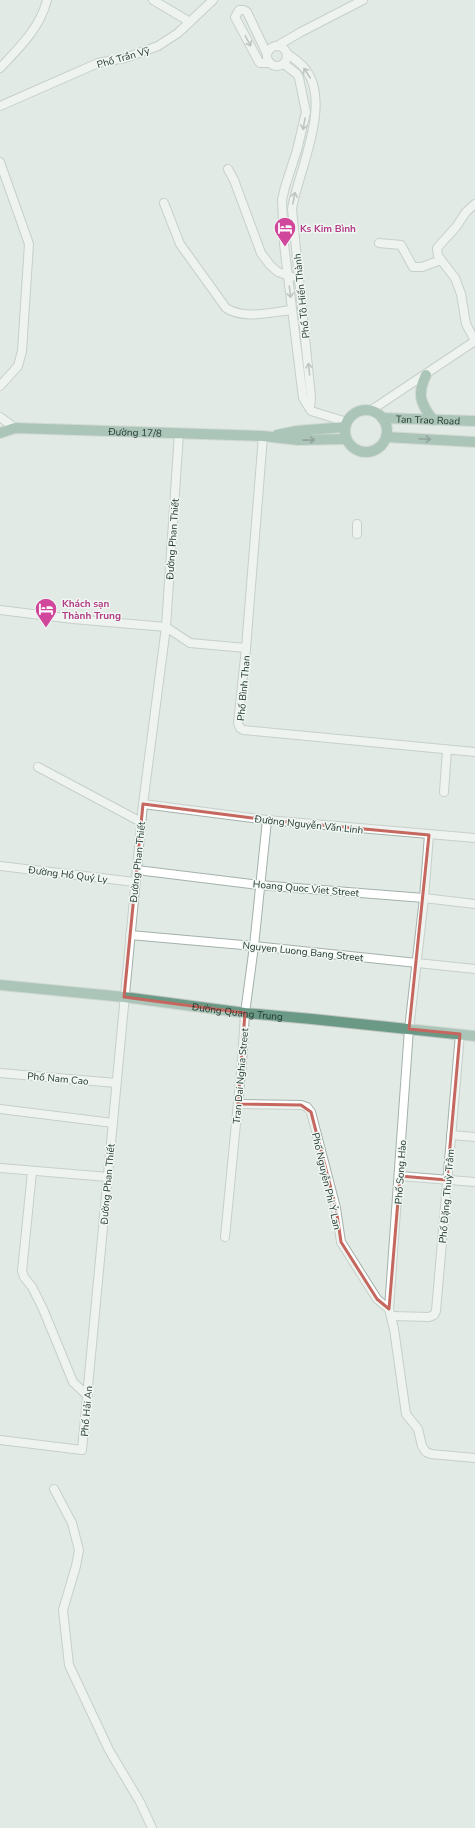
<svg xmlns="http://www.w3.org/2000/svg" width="475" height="1828" viewBox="0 0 475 1828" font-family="'Nunito Sans',sans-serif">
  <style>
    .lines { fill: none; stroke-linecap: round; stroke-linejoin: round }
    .minor-casing { stroke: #a4b1aa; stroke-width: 10 }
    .major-casing { stroke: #c1c7c5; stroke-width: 12 }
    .minor { stroke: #fff; stroke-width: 8 }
    .major { stroke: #6a9a86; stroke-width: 10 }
    .oneway { stroke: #919c97 }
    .oneway2 { stroke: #355045 }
    .marked { fill: none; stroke: #c5675f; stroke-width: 3; stroke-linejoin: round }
    .labels { text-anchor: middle; stroke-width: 3; stroke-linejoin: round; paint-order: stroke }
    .street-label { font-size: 10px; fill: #23382f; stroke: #f1f7f3 }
    .hotel-label { font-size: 10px; font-weight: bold; fill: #b23c85; stroke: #f1f7f3; text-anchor: start }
  </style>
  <rect width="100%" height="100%" fill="#e1eae4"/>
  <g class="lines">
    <g class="minor-casing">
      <g id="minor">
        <path d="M153,0L190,22"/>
        <circle cx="277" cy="56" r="10"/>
        <path d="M277,46L301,32L363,0"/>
        <path d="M267,54L247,12L244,10H239L235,17L259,62L260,63H269"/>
        <path d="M288,54C294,59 301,63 306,70C332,104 298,172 292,209L311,397L310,408"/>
        <path d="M284,64L297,74L299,78L306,112L297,150L285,187L282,200L284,244L303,398L311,411L347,422"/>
        <path d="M0,68C19,48 40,28 47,0"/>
        <path d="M0,106L98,63L125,58L158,46L178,33L213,0"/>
        <path d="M0,162L29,244L22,351L18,366L0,386"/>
        <path d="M228,169L234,180L261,253L270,265L278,272L292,277"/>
        <path d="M164,203L180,244L226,308C244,320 271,312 292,310"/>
        <path d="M379,243L401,245L413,267H422L441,260"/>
        <path d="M475,341L466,324L461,294L455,278L438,256L437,248L456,227L466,212L475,204"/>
        <path d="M370,411L475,341"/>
        <path d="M0,417L15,428"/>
        <path d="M263,436L246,648L238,723L240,728L243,730L475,752"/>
        <path d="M357,534V524"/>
        <path d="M0,610L73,619L166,627L190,643L246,648"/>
        <path d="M38,767L141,822"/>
        <path d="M444,792L447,750"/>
        <path d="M143,804L267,820L475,838"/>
        <path d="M429,835L424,898L409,1029L389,1309L394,1329L406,1414L418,1429L422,1446L426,1452L431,1454L475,1458"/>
        <path d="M0,866L135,882"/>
        <path d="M137,870L259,885L424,898L475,904"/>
        <path d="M130,935L254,946L475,969"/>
        <path d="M0,1073L116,1083"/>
        <path d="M238,1104L301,1105L307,1107L311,1112L336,1208L341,1242L377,1299L389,1309"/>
        <path d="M0,1109L113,1123"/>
        <path d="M451,1135L475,1137"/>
        <path d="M0,1168L108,1177"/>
        <path d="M32,1172L22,1271L24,1277L32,1287L43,1309L73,1382L88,1396"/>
        <path d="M400,1176L475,1182"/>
        <path d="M225,1237L242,1061L245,1013L254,946L267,820"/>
        <path d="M392,1316L429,1317L434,1315L436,1311L460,1034"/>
        <path d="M0,1440L82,1450L143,804L166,627L179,433"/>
        <path d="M54,1489L72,1523L79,1550L76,1566L63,1610L69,1665L109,1750L140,1802L152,1828"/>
      </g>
    </g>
    <g class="major-casing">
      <g id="major">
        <path d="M426,375C417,394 420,403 433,420"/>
        <circle cx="366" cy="431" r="21"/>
        <path id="s1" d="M382,418L475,421"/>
        <path id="s2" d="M0,433L15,428L263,436L298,440L346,439"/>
        <path d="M277,435L296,431L345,427"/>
        <path d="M386,437L475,442"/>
        <path id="s3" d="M0,985L124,997L245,1013L312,1019L475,1036"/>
      </g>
    </g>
    <use href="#minor" class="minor"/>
    <use href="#major" class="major"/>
  </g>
  <defs><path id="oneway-shaft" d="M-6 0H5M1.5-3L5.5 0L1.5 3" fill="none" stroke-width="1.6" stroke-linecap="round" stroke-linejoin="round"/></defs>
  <g class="oneway">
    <use href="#oneway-shaft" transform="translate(248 41) rotate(62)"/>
    <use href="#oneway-shaft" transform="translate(307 73) rotate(-123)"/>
    <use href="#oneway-shaft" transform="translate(304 124) rotate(100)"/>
    <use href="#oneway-shaft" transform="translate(294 198) rotate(-79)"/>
    <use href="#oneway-shaft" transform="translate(290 292) rotate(83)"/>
    <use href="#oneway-shaft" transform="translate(309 369) rotate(-96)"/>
  </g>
  <g class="oneway2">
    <use href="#oneway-shaft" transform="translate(425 439) rotate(3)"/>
    <use href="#oneway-shaft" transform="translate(309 440) rotate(-1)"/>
  </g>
  <path d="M0 0H475V1828H0ZM143,804L267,820L429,835L409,1029L460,1034L447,1180L400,1176L389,1309L377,1299L341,1242L336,1208L311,1112L301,1105L238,1104L245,1013L124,997Z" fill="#e1eae4" fill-opacity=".55" fill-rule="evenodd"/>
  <path class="marked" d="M143,804L267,820L429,835L409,1029L460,1034L447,1180L400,1176L389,1309L377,1299L341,1242L336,1208L311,1112L301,1105L238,1104L245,1013L124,997Z"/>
  <defs>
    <g id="hotel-pin" transform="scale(1.15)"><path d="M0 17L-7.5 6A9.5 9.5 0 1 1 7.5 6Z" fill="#d1479c" stroke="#f1f7f3"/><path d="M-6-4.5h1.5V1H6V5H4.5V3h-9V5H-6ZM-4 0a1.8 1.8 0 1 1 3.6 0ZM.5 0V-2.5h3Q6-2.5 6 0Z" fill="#fff"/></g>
  </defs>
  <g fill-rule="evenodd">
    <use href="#hotel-pin" x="285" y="228"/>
    <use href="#hotel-pin" x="46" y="609"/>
  </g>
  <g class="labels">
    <g class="street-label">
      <text transform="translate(123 57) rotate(-16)" y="4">Phố Trần Vỹ</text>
      <text transform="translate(301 296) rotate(-96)" y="4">Phố Tô Hiến Thành</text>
      <text dy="4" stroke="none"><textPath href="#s1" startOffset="46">Tan Trao Road</textPath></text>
      <text dy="4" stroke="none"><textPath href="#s2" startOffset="136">Đường 17/8</textPath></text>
      <text transform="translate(172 539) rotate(-86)" y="4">Đường Phan Thiết</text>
      <text transform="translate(243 688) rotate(-85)" y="4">Phố Bình Than</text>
      <text transform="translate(309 824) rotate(6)" y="4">Đường Nguyễn Văn Linh</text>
      <text transform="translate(137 862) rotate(-84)" y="4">Đường Phan Thiết</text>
      <text transform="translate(68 874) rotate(7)" y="4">Đường Hồ Quý Ly</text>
      <text transform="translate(306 888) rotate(5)" y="4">Hoang Quoc Viet Street</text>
      <text transform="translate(303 951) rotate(6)" y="4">Nguyen Luong Bang Street</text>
      <text dy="4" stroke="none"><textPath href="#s3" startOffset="239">Đường Quang Trung</textPath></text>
      <text transform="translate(240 1076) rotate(-85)" y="4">Tran Dai Nghia Street</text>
      <text transform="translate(58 1078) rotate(5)" y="4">Phố Nam Cao</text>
      <text transform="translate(400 1172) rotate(-86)" y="4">Phố Song Hào</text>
      <text transform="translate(327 1181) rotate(77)" y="4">Phố Nguyễn Phi Ỷ Lan</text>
      <text transform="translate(107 1184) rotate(-85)" y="4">Đường Phan Thiết</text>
      <text transform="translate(446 1196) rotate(-85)" y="4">Phố Đặng Thuỳ Trâm</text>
      <text transform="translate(86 1411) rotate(-85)" y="4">Phố Hải An</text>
    </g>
    <g class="hotel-label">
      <text x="300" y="232">Ks Kim Bình</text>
      <text x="62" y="607">Khách sạn<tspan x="62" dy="12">Thành Trung</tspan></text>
    </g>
  </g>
</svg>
